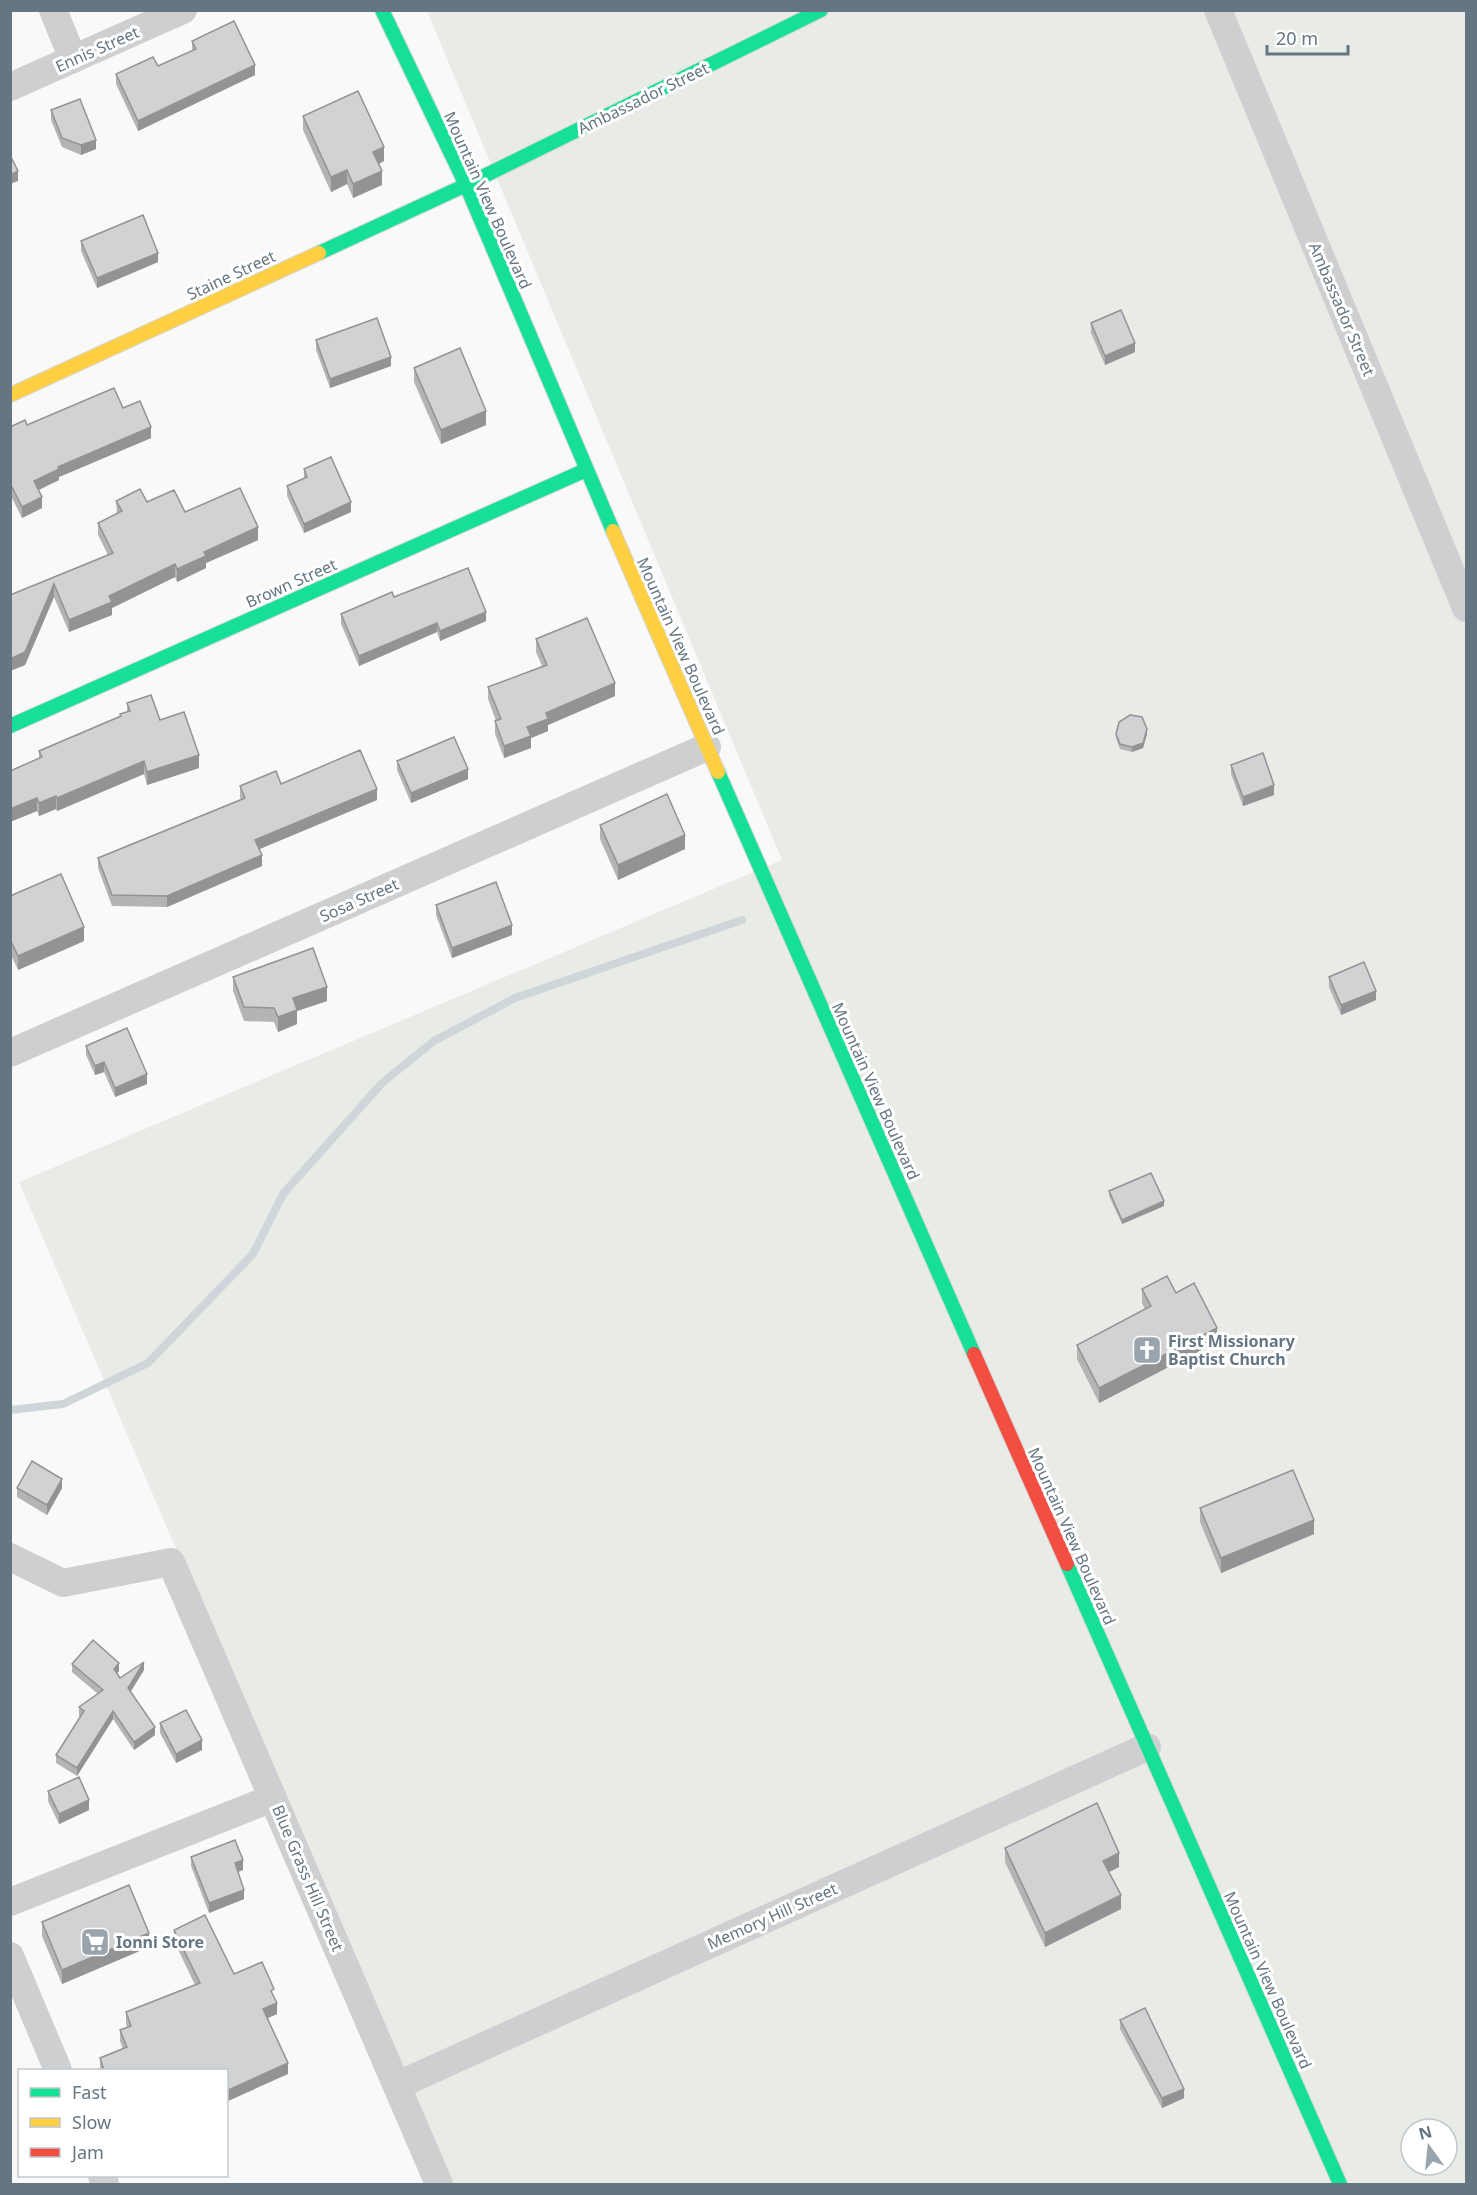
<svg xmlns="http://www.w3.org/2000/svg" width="1477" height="2195" viewBox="0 0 1477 2195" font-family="'Noto Sans',sans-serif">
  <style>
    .green { fill: #e8ebe6; fill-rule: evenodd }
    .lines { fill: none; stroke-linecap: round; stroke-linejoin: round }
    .stream { stroke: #ced6d9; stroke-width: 8 }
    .fast-casing { stroke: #d5d6d7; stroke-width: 16 }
    .slow-casing { stroke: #d5d6d7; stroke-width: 16 }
    .jam-casing { stroke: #d5d6d7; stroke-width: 16 }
    .street { stroke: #cecfd0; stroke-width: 28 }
    .fast { stroke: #16e098; stroke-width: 14 }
    .slow { stroke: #ffcf43; stroke-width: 14 }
    .jam { stroke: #f24e42; stroke-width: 14 }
    .wall { fill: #b3b5b5 }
    .shaded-wall { fill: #929394 }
    .building { fill: #d0d2d3; stroke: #929394; stroke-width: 1.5 }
    .labels { text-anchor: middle; stroke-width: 6; stroke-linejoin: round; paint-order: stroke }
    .street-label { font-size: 16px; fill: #657683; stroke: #fff }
    .poi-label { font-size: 16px; font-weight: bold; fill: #657683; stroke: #fff; text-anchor: start }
  </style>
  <rect width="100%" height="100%" fill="#f9f9f9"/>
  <path class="green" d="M427,11H1466V2184H448L19,1182L782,860ZM1411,2129H1447V2165H1411Z"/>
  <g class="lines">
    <path class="stream" d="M10,1410L63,1404L148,1363L253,1254L283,1194L382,1083L434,1041L515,998L742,920"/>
    <g class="fast-casing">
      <g id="fast">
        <path d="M382,10L466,185L613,531"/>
        <path d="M319,253L466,185L821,10"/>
        <path d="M10,726L586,470"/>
        <path d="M718,772L974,1354"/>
        <path d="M1067,1564L1340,2184"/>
      </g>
    </g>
    <g class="slow-casing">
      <g id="slow">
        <path d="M10,395L319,253"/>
        <path d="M613,531L718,772"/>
      </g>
    </g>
    <g class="jam-casing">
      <path id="jam" d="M974,1354L1067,1564"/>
    </g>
    <g class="street">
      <path d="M53,10L73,59"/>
      <path d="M1218,10L1466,608"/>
      <path d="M10,87L183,10"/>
      <path d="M10,1053L707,747"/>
      <path d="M10,1557L63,1583L171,1562L439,2184"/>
      <path d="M10,1902L273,1798"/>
      <path d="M10,1956L58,2070"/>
      <path d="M398,2085L1147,1747"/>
      <path d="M102,2176L105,2184"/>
    </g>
    <use href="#fast" class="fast"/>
    <use href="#slow" class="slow"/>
    <use href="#jam" class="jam"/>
  </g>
  <g class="wall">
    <path d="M192,41L255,75L138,131L116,84V74L158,66L192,51Z"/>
    <path d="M51,110L96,149L81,155L62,147L51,120Z"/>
    <path d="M303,116L384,161L379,164L382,185L353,198L347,184L331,192L303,130Z"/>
    <path d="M81,241L158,262L97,288L81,251Z"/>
    <path d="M1091,323L1135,352L1105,365L1091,333Z"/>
    <path d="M316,340L391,366L330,388L316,350Z"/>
    <path d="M414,368L486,425L441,444L414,382Z"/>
    <path d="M123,408L151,438L59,477V480L39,490L42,508L22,518L12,498L10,499V427Z"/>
    <path d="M304,469L351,512L304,533L287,496V486L304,479Z"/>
    <path d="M116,501L147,502L185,512L258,540L206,563V568L177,582L175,577L112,608V615L69,632L54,597L25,665L10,671V595L108,555L98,535V523L117,514Z"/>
    <path d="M394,597L486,621L440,641L437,632L359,666L341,624V614Z"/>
    <path d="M536,639L615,696L548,725V731L531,738V748L504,758L495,734V721H496L488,699V687L542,666L536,652Z"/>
    <path d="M127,703L160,720L199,768L147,785L144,774L57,811L56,809L39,816L37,811L10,822L39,759V751L120,717V714L127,712Z"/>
    <path d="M1116,734H1147L1143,748L1132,752L1120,749L1116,738Z"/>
    <path d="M397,761L468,779L411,803L397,770Z"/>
    <path d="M1231,765L1274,795L1243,806L1231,774Z"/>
    <path d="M281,784L377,800L259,849L262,866L167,907L112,906L98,868V858L241,800L240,797V786Z"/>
    <path d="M600,825L685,849L618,880L600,839Z"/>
    <path d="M10,896L84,941L18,970L10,953Z"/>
    <path d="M436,905L512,935L452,958L436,915Z"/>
    <path d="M233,977L327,1001L297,1011V1024L278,1032L274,1022L244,1021L233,991Z"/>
    <path d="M1329,977L1376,1000L1341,1015L1329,987Z"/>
    <path d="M86,1046L147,1084L115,1097L104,1072L95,1075L86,1055Z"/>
    <path d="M1109,1191L1164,1206L1122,1224L1109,1196Z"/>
    <path d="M1142,1289L1176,1293L1217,1342L1099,1403L1077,1359V1345L1145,1309L1142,1303Z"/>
    <path d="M17,1488H62L47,1515L17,1497Z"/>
    <path d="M1200,1508L1314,1534L1221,1573L1200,1522Z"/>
    <path d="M72,1664L119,1671L117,1673L120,1678L144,1670L130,1692L155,1735L134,1750L113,1719L77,1776L56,1763V1755L80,1716H79V1707L98,1694L72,1672Z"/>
    <path d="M160,1723L202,1750L176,1763L160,1733Z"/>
    <path d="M48,1791L89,1810L59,1824L48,1801Z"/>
    <path d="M1005,1848L1119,1867L1109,1872L1121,1909L1045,1947L1005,1862Z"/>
    <path d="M191,1857L243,1870L238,1872L244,1899L209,1913L191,1866Z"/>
    <path d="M42,1922L149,1947L62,1984L42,1936Z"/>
    <path d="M174,1930L234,1974L274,1997L277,2014L268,2018L288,2074L226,2070H100V2058L123,2049L120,2041V2030L127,2027L126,2023V2012L195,1985L174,1941Z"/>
    <path d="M1120,2020L1184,2098L1162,2108L1120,2029Z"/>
  </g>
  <g class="shaded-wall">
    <path d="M255,65V75L138,131V121Z"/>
    <path d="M96,140V149L81,155V145Z"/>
    <path d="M384,147V161L373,166V152Z"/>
    <path d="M347,170V184L331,192V177Z"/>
    <path d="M18,171V181L10,184V175Z"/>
    <path d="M382,171V185L353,198V184Z"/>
    <path d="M158,253V262L97,288V278Z"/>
    <path d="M1135,343V352L1105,365V356Z"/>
    <path d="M391,357V366L330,388V379Z"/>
    <path d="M486,411V425L441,444V430Z"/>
    <path d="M151,427V438L59,477V480L34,492V481L58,467Z"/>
    <path d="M12,487V498L10,499V488Z"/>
    <path d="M42,497V508L22,518V507Z"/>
    <path d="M351,502V512L304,533V524Z"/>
    <path d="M258,527V540L206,563V568L177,582V569L204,552Z"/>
    <path d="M175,564V577L112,608V615L69,632V620L109,596Z"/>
    <path d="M54,584V597L25,665L10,671V659Z"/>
    <path d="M486,612V621L440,641V631Z"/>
    <path d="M437,623V632L359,666V656Z"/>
    <path d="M615,683V696L548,725V731L531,738V748L504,758V746L527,727L546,713Z"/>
    <path d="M1147,729V734L1143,748L1132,752V747Z"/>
    <path d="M199,755V768L147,785V772Z"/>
    <path d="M144,761V774L57,811V798Z"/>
    <path d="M468,769V779L411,803V793Z"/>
    <path d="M1274,785V795L1243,806V797Z"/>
    <path d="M377,789V800L255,851V840Z"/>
    <path d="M56,796V809L39,816V803Z"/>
    <path d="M37,798V811L10,822V809Z"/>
    <path d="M685,835V849L618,880V865Z"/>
    <path d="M262,855V866L167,907V896Z"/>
    <path d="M512,925V935L452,958V948Z"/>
    <path d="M84,927V941L18,970V956Z"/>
    <path d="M327,987V1001L297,1011V1024L278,1032V1017L293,998Z"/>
    <path d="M1376,991V1000L1341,1015V1005Z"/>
    <path d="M104,1062V1072L95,1075V1066Z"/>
    <path d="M147,1074V1084L115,1097V1088Z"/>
    <path d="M1164,1201V1206L1122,1224V1220Z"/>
    <path d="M1217,1328V1342L1099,1403V1388Z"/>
    <path d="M62,1479V1488L47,1515V1505Z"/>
    <path d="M1314,1520V1534L1221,1573V1558Z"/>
    <path d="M144,1662V1670L128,1696V1688Z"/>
    <path d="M119,1663V1671L114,1677V1669Z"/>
    <path d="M113,1711V1719L77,1776V1768Z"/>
    <path d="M155,1727V1735L134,1750V1742Z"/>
    <path d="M202,1740V1750L176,1763V1754Z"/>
    <path d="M89,1800V1810L59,1824V1814Z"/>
    <path d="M1119,1853V1867L1103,1875V1861Z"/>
    <path d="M243,1860V1870L235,1873V1863Z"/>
    <path d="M244,1890V1899L209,1913V1903Z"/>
    <path d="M1121,1895V1909L1045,1947V1933Z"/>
    <path d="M149,1933V1947L62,1984V1970Z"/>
    <path d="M277,2003V2014L263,2020V2009Z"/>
    <path d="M288,2063V2074L226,2102V2091Z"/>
    <path d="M1184,2089V2098L1162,2108V2098Z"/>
  </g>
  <g class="building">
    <path d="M234,21L255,65L138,121L116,74L153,57L158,66L196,49L192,41Z"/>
    <path d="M358,91L384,147L373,152L382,171L353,184L347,170L331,177L303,116Z"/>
    <path d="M80,99L96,140L81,145L62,138L51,110Z"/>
    <path d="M10,155L18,171L10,175Z"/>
    <path d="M143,215L158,253L97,278L81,241Z"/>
    <path d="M1121,310L1135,343L1105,356L1091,323Z"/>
    <path d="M377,318L391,357L330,379L316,340Z"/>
    <path d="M460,348L486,411L441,430L414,368Z"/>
    <path d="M114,388L123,408L140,401L151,427L58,467L59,469L34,481L42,497L22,507L12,487L10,488V427L25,420L27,425Z"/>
    <path d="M331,457L351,502L304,524L287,486L307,477L304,469Z"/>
    <path d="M240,488L258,527L204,552L206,556L177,569L175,564L109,596L112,602L69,620L54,584L25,652L10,659V595L113,553L98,523L122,511L116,501L140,489L147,502L174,490L185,512Z"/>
    <path d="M468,568L486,612L440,631L437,623L359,656L341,614L392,592L394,597Z"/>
    <path d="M587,618L615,683L546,713L548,719L527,727L531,736L504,746L495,721L501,719L488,687L547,665L536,639Z"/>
    <path d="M151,695L160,720L184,712L199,755L147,772L144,761L57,798L56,796L39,803L37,798L10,809V771L42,757L39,751L121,716L120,714L130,711L127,703Z"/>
    <path d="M1130,715L1142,717L1147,729L1143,743L1132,747L1120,744L1116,734L1119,722Z"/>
    <path d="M454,737L468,769L411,793L397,761Z"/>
    <path d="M360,750L377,789L255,840L262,855L167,896L112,895L98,858L245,798L240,786L276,771L281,784Z"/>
    <path d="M1263,753L1274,785L1243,797L1231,765Z"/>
    <path d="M667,794L685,835L618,865L600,825Z"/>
    <path d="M61,874L84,927L18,956L10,939V896Z"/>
    <path d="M496,882L512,925L452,948L436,905Z"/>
    <path d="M313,948L327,987L293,998L297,1010L278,1017L274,1008L244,1007L233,977Z"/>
    <path d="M1364,962L1376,991L1341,1005L1329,977Z"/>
    <path d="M127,1028L147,1074L115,1088L104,1062L95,1066L86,1046Z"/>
    <path d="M1151,1173L1164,1201L1122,1220L1109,1191Z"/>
    <path d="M1167,1276L1176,1293L1194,1283L1217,1328L1099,1388L1077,1345L1151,1306L1142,1289Z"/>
    <path d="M32,1461L62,1479L47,1505L17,1488Z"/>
    <path d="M1293,1470L1314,1520L1221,1558L1200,1508Z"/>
    <path d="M93,1640L119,1663L114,1669L120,1678L144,1662L128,1688L155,1727L134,1742L113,1711L77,1768L56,1755L84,1711L79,1707L103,1690L72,1664Z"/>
    <path d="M186,1710L202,1740L176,1754L160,1723Z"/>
    <path d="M79,1777L89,1800L59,1814L48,1791Z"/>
    <path d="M1097,1803L1119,1853L1103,1861L1121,1895L1045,1933L1005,1848Z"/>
    <path d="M235,1840L243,1860L235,1863L244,1890L209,1903L191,1857Z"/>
    <path d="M129,1885L149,1933L62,1970L42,1922Z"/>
    <path d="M205,1915L234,1974L262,1962L274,1989L271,1991L277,2003L263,2009L288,2063L226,2091V2070H104L100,2058L127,2047L120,2030L131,2026L126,2012L200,1983L174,1930Z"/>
    <path d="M1145,2008L1184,2089L1162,2098L1120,2020Z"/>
  </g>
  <defs>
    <g id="church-square" transform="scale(1.5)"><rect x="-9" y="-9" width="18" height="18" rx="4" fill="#99a4ac" stroke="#fff"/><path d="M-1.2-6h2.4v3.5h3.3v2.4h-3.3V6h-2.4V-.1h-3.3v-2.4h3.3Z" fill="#fff"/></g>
    <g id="supermarket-square" transform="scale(1.5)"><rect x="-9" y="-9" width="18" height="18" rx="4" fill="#99a4ac" stroke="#fff"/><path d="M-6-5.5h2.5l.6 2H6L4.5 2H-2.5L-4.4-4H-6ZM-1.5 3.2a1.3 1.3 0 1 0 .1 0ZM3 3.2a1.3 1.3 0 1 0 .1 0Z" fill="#fff"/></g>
  </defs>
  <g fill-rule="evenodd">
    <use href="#church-square" x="1147" y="1350"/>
    <use href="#supermarket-square" x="95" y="1942"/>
  </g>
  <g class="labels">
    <g class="street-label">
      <text transform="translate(97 49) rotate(-24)" y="6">Ennis Street</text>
      <text transform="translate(643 98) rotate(-26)" y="6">Ambassador Street</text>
      <text transform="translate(488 200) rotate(66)" y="6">Mountain View Boulevard</text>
      <text transform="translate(231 275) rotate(-25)" y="6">Staine Street</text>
      <text transform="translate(1342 309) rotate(67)" y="6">Ambassador Street</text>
      <text transform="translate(291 583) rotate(-24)" y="6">Brown Street</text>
      <text transform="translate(681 646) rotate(66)" y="6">Mountain View Boulevard</text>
      <text transform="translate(359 900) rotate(-24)" y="6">Sosa Street</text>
      <text transform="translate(876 1091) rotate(66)" y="6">Mountain View Boulevard</text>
      <text transform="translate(1072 1536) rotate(66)" y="6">Mountain View Boulevard</text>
      <text transform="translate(308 1878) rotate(67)" y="6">Blue Grass Hill Street</text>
      <text transform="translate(772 1916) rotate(-24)" y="6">Memory Hill Street</text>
      <text transform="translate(1268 1980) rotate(66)" y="6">Mountain View Boulevard</text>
    </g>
    <g class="poi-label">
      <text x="1168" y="1347">First Missionary<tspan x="1168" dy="18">Baptist Church</tspan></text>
      <text x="116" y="1948">Ionni Store</text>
    </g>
  </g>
  <rect width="1477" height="2195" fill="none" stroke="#657683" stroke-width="24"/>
  <rect x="18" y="2069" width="210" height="108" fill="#ffffff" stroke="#c1c8cd" stroke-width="1.5"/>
  <rect x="30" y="2088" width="30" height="9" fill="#16e098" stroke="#c1c8cd" stroke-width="1.5"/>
  <text x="72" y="2099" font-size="18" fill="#657683">Fast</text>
  <rect x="30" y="2118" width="30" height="9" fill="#ffcf43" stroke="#c1c8cd" stroke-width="1.5"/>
  <text x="72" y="2129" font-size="18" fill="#657683">Slow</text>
  <rect x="30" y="2148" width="30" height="9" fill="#f24e42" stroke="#c1c8cd" stroke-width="1.5"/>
  <text x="72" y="2159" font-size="18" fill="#657683">Jam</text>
  <g transform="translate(1429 2147) rotate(345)"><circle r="28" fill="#ffffff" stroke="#c1c8cd" stroke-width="1.5"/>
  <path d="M0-4.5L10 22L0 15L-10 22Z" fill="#99a4ac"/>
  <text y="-9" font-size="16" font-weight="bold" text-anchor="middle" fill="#657683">N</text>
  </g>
  <path d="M1267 45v9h81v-9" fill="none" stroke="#657683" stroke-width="3"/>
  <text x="1276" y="45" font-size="18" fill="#657683" stroke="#ffffff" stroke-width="4.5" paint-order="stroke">20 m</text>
</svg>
